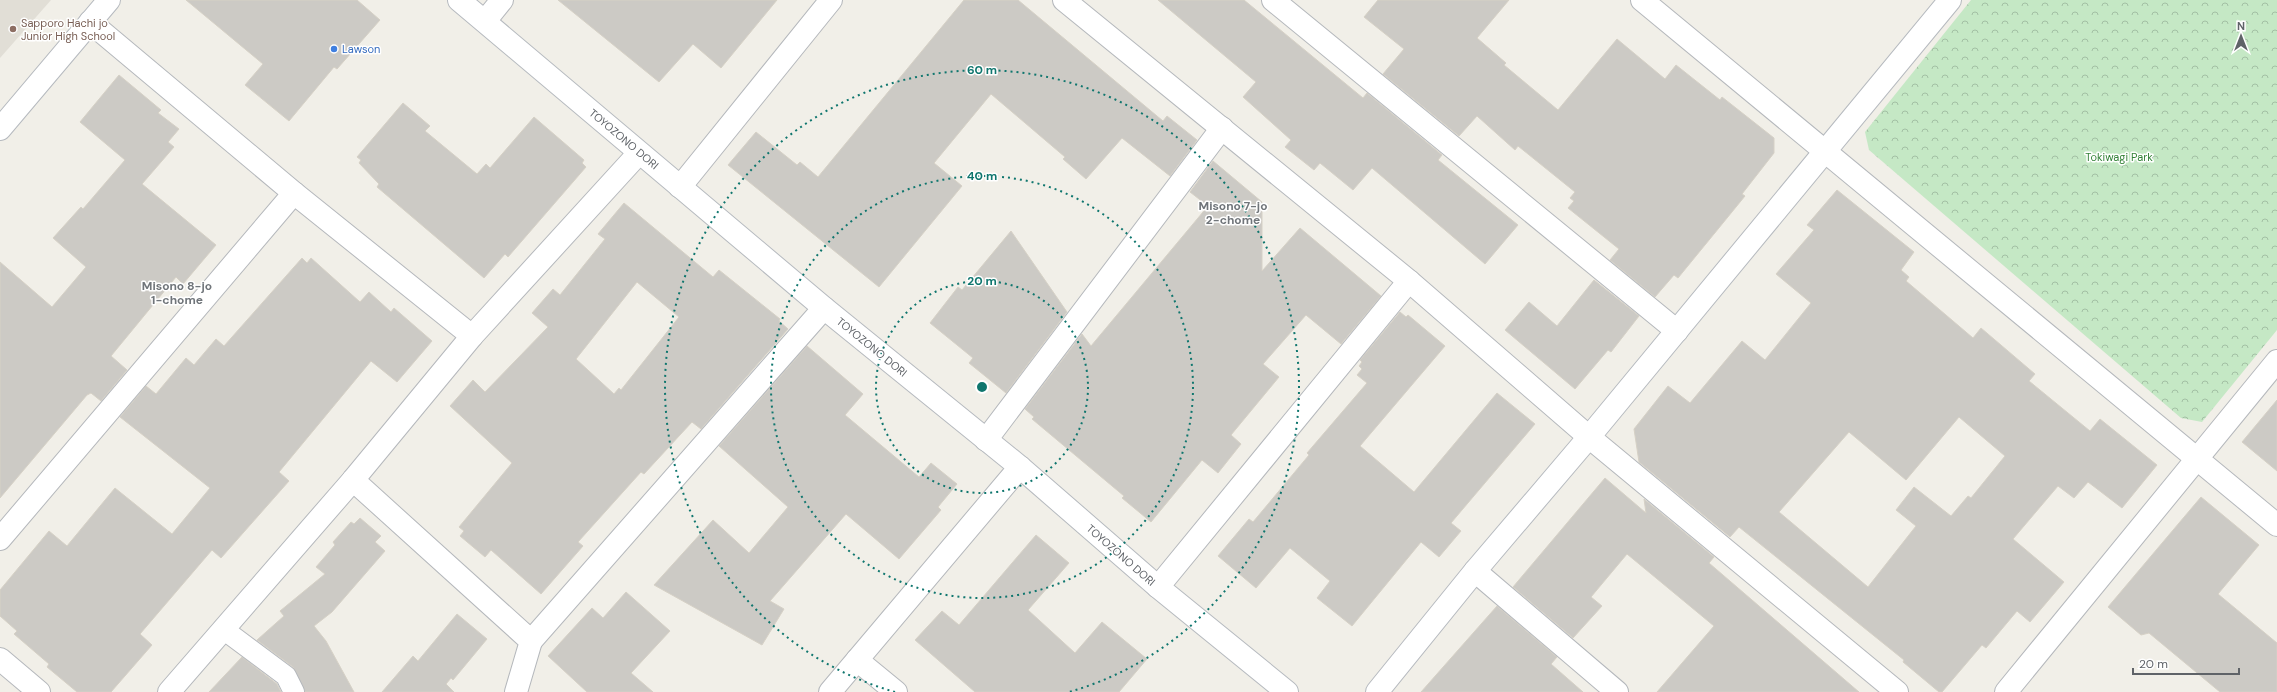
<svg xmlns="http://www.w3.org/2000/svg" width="2277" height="692" viewBox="0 0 2277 692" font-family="'DM Sans',sans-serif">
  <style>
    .education { fill: #e1ded6 }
    .park { fill: url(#park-crowns) }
    .building { fill: #cccac5; stroke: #d6d1c6; fill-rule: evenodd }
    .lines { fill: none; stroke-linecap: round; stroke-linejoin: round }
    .lane-casing { stroke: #b5b8bc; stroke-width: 22 }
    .street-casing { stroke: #b5b8bc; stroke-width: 24 }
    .secondary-casing { stroke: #b6babf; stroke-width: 24 }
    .lane { stroke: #fff; stroke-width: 20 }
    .street { stroke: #fff; stroke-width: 22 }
    .secondary { stroke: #fff; stroke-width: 22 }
    .ring { fill: none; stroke: #0f766e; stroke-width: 2; stroke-dasharray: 2 4 }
    .education-dot { fill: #8d6e63; stroke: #fff; stroke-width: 1.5 }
    .shop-dot { fill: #3f7fe0; stroke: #fff; stroke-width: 1.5 }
    .labels { text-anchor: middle; stroke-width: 3; stroke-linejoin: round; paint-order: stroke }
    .education-label { font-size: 11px; fill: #785e54; stroke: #fff; text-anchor: start }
    .shop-label { font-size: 11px; fill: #366cbe; stroke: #fff; text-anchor: start }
    .street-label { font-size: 11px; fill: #5f6368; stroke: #fff }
    .park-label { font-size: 11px; fill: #348238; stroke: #fff }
    .neighbourhood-label { font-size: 12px; font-weight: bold; fill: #70757a; stroke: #fff }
    .centre { fill: #0f766e; stroke: #fff; stroke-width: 2 }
    .ring-label { font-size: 12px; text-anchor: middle; font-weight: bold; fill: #0f766e; stroke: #fff; stroke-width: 3; stroke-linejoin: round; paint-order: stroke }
  </style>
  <defs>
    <pattern id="park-crowns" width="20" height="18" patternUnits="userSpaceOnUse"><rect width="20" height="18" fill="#c5e8c5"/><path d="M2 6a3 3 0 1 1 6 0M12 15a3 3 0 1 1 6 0" fill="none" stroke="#a3c0a4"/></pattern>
  </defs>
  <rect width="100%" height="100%" fill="#f1efe8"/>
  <path class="education" d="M0,0H51L0,58Z"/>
  <path class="park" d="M1971,0H2277V330L2202,422L2181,418L1869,150L1865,132Z"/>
  <g class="building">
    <path d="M186,0H357L380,20L337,69L334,67L289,121L245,85L263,64Z"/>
    <path d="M558,0H777L721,68L693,44L659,82Z"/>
    <path d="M964,0H1018L1163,121L1167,116L1197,140L1170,176L1122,138L1086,179L1063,159L1065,157L991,94L934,163L962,186L879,287L728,165L756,132L797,165L800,162L818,177Z"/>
    <path d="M1158,0H1244L1363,98L1367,93L1442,155L1438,160L1518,225L1485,264L1372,168L1353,190L1320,163L1314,170L1285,147L1291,140L1243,97L1256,82Z"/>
    <path d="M1378,0H1509L1477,38L1506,63L1504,65L1558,110L1617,39L1665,79L1676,65L1720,100L1722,97L1774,138V153L1742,194L1745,196L1714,234L1678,278L1674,275L1655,297L1610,260L1619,249L1568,208L1574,201L1570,198L1575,192L1518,146L1515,150L1477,116L1459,136L1383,74L1404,49L1364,17Z"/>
    <path d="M119,75L161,110L158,113L179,129L168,142L174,147L142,184L216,245L183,284L176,277L111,356L127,370L101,401L91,393L87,395L0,498V262L52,307L86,267L53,238L81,207L83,209L125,160L80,122Z"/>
    <path d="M403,103L430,126L425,131L477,174L486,164L490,168L534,117L584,160L582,163L586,167L508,257L505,254L484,278L377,187L379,184L359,163L361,160L357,157Z"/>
    <path d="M1213,161L1262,202V271L1300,228L1381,296L1341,344L1306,315L1263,364L1279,377L1231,435L1241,444L1218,473L1202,460L1151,522L1122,498L1124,496L1032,419L1034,417L1025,409L1082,334L1091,346L1208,206L1190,192Z"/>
    <path d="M1837,190L1914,252L1901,270L1909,277L1906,281L1973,338L1981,328L2035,374L2029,381L2090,431L2100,419L2157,465L2122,508L2088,482L2074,498L2058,486L2013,539L2064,582L2030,622L2017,611L1986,648L1982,645L1942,692H1939L1903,662L1904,660L1739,527L1730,537L1639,462L1634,429L1668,386L1690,403L1742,341L1765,360L1811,303L1776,274L1814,230L1807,225ZM1959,417L2005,456L1971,498L1968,496L1951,516L1914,487L1896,510L1916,526L1868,587L1779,512L1849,432L1906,480Z"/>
    <path d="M624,203L713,277L719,270L780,319L779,321L788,329L701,429L692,422L644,474L641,472L578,542L583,546L541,594L491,550L485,557L460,536L464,531L459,527L512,463L450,406L473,380L485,392L548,327L532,313L553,289L560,295L605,239L598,234ZM637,282L679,317L621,390L619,388L614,394L576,359Z"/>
    <path d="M1011,231L1067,312L1006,393L969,363L973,358L930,323L958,287L962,290Z"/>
    <path d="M302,258L307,263L311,258L360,302L369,292L391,312L394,308L432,341L397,382L371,361L279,472L289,481L221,558L212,550L140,634L152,645L111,692H77L47,667L49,664L14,634L17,631L0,616V590L49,531L67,546L115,488L172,534L210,488L120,417L146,386L156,394L186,358L194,365L216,339L224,346Z"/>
    <path d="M1594,280L1639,316L1611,352L1608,350L1575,389L1505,330L1529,302L1557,326Z"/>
    <path d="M1400,312L1406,317L1408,315L1445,346L1360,446L1414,492L1497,393L1535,424L1451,523L1461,531L1439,557L1421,542L1352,626L1317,598L1330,581L1290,548L1256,588L1218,556L1249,519L1253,522L1309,455L1307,453L1367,383L1357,375L1362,369L1359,366L1362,362L1360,360Z"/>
    <path d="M807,346L863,394L845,415L919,477L931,463L957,484L938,507L941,510L899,559L846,514L770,601L784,609L762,645L654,585L713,520L749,553L788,507L719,446Z"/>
    <path d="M2277,400V471L2242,442Z"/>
    <path d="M1605,478L1646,513L1644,499L1714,557L1709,563L1859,692H1657L1714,626L1627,554L1591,597L1602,606L1573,638L1513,587Z"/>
    <path d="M2201,497L2259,545L2218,594L2277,643V692H2220L2149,633L2141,635L2108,607Z"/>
    <path d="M360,518L381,536L375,542L385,551L332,612L314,626L326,641L354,692H305L293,667L257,640L284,616L280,611L325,574L316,567L335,545L333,542L351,522L354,524Z"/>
    <path d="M1036,535L1069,563L1028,610L1075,653L1102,622L1147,659L1119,692H975L915,640L942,611L959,625Z"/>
    <path d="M626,592L670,631L631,673L653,692H587L548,656L592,608L603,618Z"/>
    <path d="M1497,606L1557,657L1551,664L1583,692H1421Z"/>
    <path d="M457,614L487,639L453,680L451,678L446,684L454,692H382L413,656L418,661Z"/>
    <path d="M242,657L277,684L281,692H209Z"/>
  </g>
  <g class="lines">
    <g class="lane-casing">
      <path id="lane" d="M223,629L286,676L294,692"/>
    </g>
    <g class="street-casing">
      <g id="street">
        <path d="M1064,0L1409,281L1589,437L1897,692"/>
        <path d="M1273,0L1677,331"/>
        <path d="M1642,0L2277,525"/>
        <path d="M485,21L502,0"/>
        <path d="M90,22L294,193L472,336"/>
        <path d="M680,187L831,0"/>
        <path d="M986,440L1222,128"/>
        <path d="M353,480L531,641L516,692"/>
        <path d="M0,539L294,193"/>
        <path d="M1475,571L1617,692"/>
        <path d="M1158,587L1409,281"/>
        <path d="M531,641L824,308"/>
        <path d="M0,659L39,692"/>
        <path d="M857,660L896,692"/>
        <path d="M169,692L353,480L472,336L639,153"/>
        <path d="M830,692L1020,467"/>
        <path d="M2006,692L2277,361"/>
      </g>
    </g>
    <g class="secondary-casing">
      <g id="secondary">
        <path d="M459,0L824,308L1020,467L1158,587L1287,692"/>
        <path d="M0,129L109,0"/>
        <path d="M1377,692L1475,571L1589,437L1950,0"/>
      </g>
    </g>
    <use href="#lane" class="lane"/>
    <use href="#street" class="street"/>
    <use href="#secondary" class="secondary"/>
  </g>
  <g class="ring">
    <circle cx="982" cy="387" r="106"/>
    <circle cx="982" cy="387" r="211"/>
    <path d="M895 692A317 317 0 1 1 1069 692"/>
  </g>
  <circle class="education-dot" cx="13" cy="29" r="4"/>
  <circle class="shop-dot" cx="334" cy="49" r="4"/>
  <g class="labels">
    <g class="education-label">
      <text x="21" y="27">Sapporo Hachi jo<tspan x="21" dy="13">Junior High School</tspan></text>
    </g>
    <g class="shop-label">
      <text x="342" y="53">Lawson</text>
    </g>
    <g class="street-label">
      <text transform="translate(624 139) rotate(40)" y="4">TOYOZONO DORI</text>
      <text transform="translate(872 347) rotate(39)" y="4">TOYOZONO DORI</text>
      <text transform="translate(1121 555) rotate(41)" y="4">TOYOZONO DORI</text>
    </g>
    <g class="park-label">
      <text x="2119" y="161">Tokiwagi Park</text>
    </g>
    <g class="neighbourhood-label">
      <text x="1233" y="210">Misono 7-jo<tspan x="1233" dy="14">2-chome</tspan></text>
      <text x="177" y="290">Misono 8-jo<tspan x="177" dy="14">1-chome</tspan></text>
    </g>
  </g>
  <circle cx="982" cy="387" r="6" class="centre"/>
  <g class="ring-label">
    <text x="982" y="74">60 m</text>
    <text x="982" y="180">40 m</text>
    <text x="982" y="285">20 m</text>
  </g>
  <g transform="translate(2241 36)" stroke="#ffffff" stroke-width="3" paint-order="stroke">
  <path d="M0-3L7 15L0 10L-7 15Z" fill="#5f6368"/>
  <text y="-6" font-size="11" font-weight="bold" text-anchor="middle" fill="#5f6368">N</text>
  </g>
  <path d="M2133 668v6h106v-6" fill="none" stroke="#5f6368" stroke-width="2"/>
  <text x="2139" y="668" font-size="12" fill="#5f6368" stroke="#ffffff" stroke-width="3" paint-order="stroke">20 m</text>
</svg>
